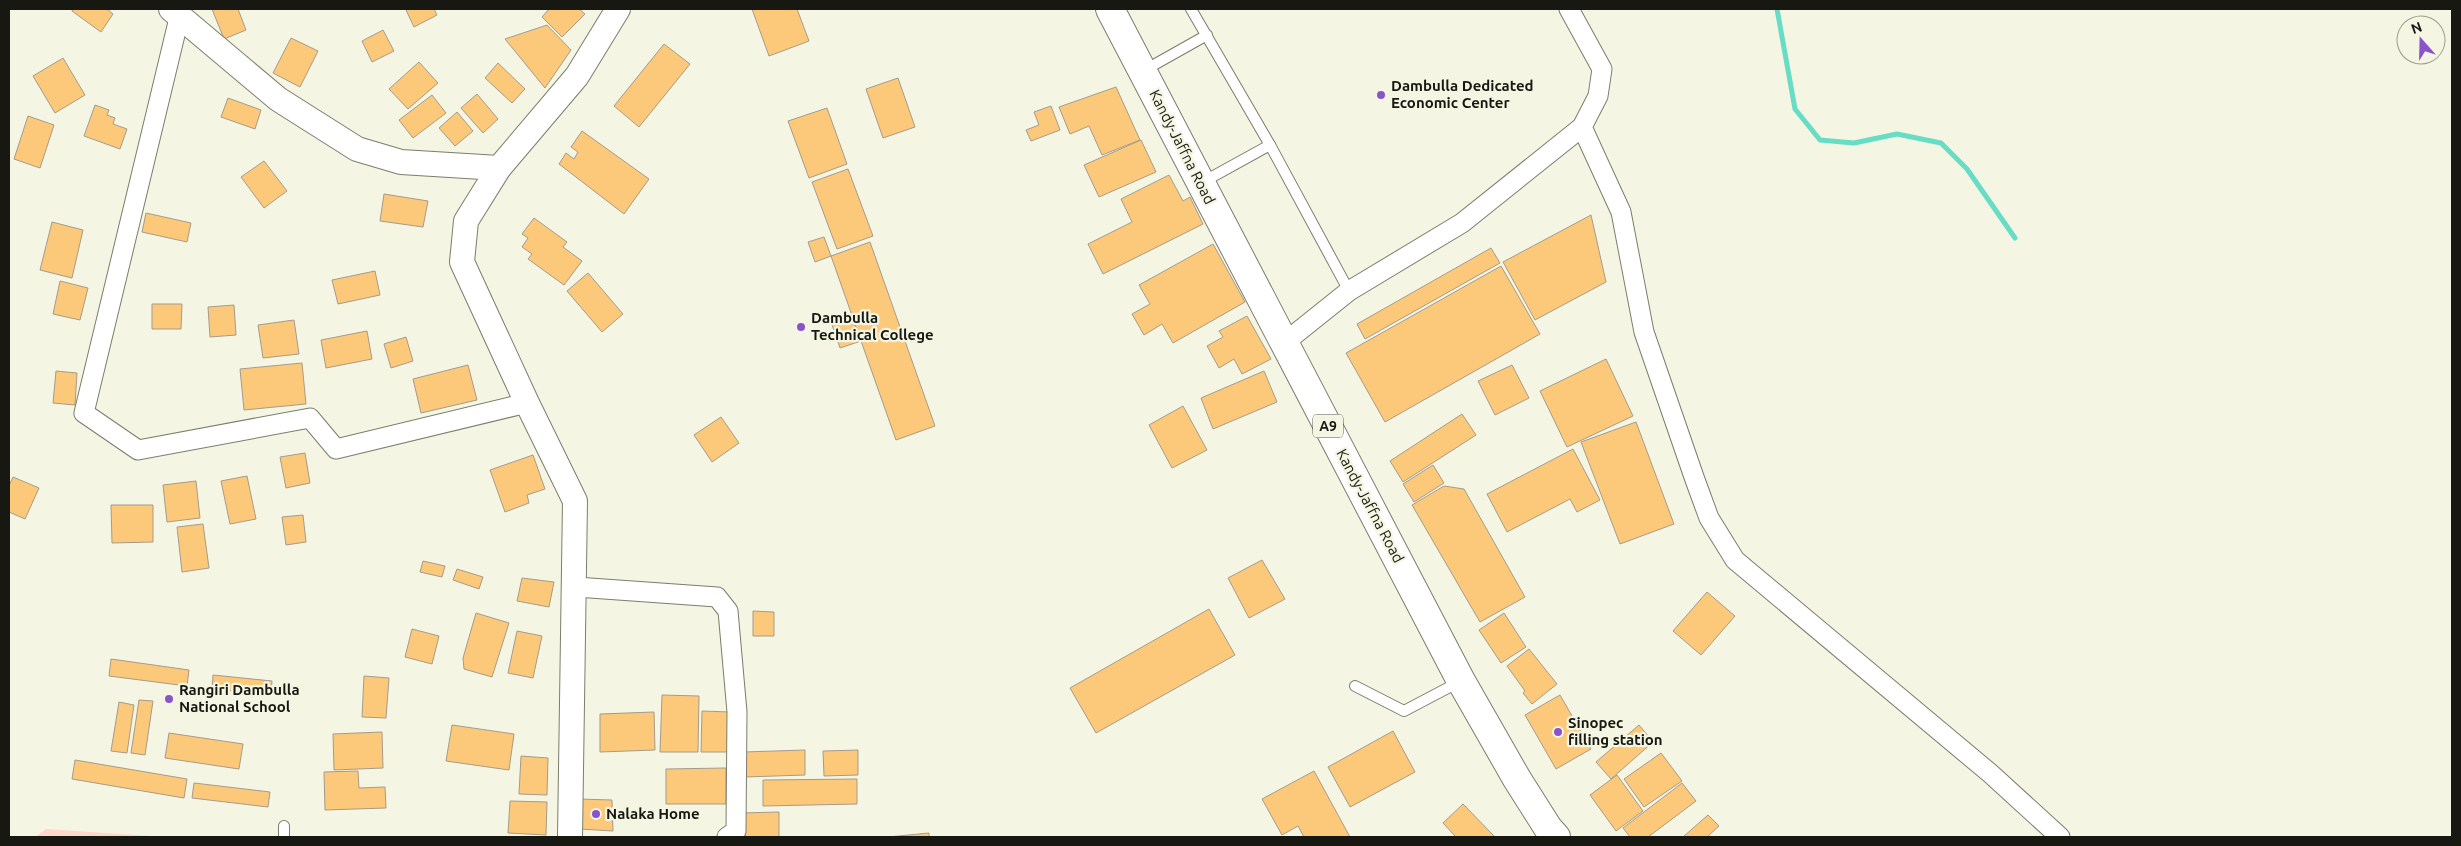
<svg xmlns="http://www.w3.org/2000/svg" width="2461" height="846" viewBox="0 0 2461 846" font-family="Ubuntu,sans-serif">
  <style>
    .green { fill: #ffd8c9 }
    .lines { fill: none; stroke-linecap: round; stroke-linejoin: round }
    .stream { stroke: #67ddc6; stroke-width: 5 }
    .building { fill: #fcc97a; stroke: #a59b8b }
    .service-casing { stroke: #7c7d6c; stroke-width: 12 }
    .minor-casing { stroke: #7c7d6c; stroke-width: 21 }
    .tertiary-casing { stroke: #7c7d6c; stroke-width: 26 }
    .trunk-casing { stroke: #7c7d6c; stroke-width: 30 }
    .service { stroke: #fff; stroke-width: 10 }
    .minor { stroke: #fff; stroke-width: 19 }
    .tertiary { stroke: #fff; stroke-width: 24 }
    .trunk { stroke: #fff; stroke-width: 28 }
    .poi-dot { fill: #8b53ca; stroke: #f4f6e3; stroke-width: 2 }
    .labels { text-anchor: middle; stroke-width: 4.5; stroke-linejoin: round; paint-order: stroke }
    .shield { fill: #f4f6e3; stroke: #595b50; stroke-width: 1 }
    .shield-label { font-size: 14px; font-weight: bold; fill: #171811 }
    .poi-label { font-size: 15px; font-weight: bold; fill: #171811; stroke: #f4f6e3; text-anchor: start }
    .street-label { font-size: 15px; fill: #171811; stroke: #f4f6e3 }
  </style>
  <rect width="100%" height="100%" fill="#f4f6e3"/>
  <path class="green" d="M46,829L166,837H35Z"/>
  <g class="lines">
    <path class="stream" d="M1777,9L1795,109L1820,140L1854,143L1897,134L1941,143L1967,169L2015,238"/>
  </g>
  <g class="building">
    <path d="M73,9H107L113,14L101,32L72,11Z"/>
    <path d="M212,9H238L246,30L224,39Z"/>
    <path d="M409,9H434L437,15L414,27L406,10Z"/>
    <path d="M549,9H579L585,14L562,37L542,17Z"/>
    <path d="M752,9H797L809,41L769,56Z"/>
    <path d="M547,25L571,50L545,88L505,39Z"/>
    <path d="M383,30L394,51L372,62L362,41Z"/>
    <path d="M291,38L318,51L300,87L273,73Z"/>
    <path d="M664,44L690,64L639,127L614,106Z"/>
    <path d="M63,58L85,95L55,113L33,76Z"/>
    <path d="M419,62L438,83L408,109L389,89Z"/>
    <path d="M498,63L525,89L512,103L485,78Z"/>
    <path d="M898,78L915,127L883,138L866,89Z"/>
    <path d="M1116,87L1140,140L1102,155L1089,126L1070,134L1059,107Z"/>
    <path d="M477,94L498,119L483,133L461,108Z"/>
    <path d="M432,95L446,113L413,138L399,120Z"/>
    <path d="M228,98L261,110L255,129L221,117Z"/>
    <path d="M95,105L109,110L107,115L115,118L113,124L127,129L120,149L84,136Z"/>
    <path d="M1051,106L1060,130L1031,141L1026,130L1039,125L1034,112Z"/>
    <path d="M827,108L847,164L809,178L788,121Z"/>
    <path d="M457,112L473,131L455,146L439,128Z"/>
    <path d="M28,116L54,125L40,168L14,159Z"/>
    <path d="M582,131L649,179L624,214L559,164L566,153L574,159L578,152L571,147Z"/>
    <path d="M1141,140L1156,172L1099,197L1084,165Z"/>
    <path d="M264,161L287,191L264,208L241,177Z"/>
    <path d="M848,169L873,236L837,249L812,182Z"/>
    <path d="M1169,175L1183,201L1190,197L1203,224L1103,274L1088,244L1132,222L1121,199Z"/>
    <path d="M384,194L428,201L423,227L380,221Z"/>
    <path d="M146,213L191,223L187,242L142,232Z"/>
    <path d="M1591,215L1606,282L1535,320L1503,262Z"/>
    <path d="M534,218L567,242L563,247L582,261L564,285L528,259L532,254L522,247L528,238L522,234Z"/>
    <path d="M52,222L83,230L72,278L40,270Z"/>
    <path d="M824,237L831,256L815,262L808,242Z"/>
    <path d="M870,242L935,426L896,440L831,256Z"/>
    <path d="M1213,244L1245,302L1173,343L1162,324L1144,335L1132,314L1150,304L1139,285Z"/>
    <path d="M1491,248L1500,263L1365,339L1357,324Z"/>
    <path d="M1501,266L1540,334L1385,422L1346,353Z"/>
    <path d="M375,271L380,295L338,304L332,280Z"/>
    <path d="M588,273L623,314L602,332L567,291Z"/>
    <path d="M60,281L88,288L80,320L53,314Z"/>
    <path d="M152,304H182L181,329H152Z"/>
    <path d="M234,305L236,335L210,337L208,307Z"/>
    <path d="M1247,316L1271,359L1242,374L1234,359L1219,368L1207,346L1223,337L1219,331Z"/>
    <path d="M852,318L861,341L840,348L832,325Z"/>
    <path d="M294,320L299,354L263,358L258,325Z"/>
    <path d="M367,331L372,359L326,368L321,340Z"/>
    <path d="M406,337L413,361L391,368L384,344Z"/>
    <path d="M1606,359L1633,416L1567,447L1540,391Z"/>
    <path d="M302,363L306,404L244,410L240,369Z"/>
    <path d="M468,365L477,400L421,413L413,379Z"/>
    <path d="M1512,365L1529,398L1495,415L1478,381Z"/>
    <path d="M56,371L77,373L75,405L53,403Z"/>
    <path d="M1264,371L1277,402L1213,429L1201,398Z"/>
    <path d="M1183,406L1207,450L1172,468L1149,425Z"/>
    <path d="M1462,414L1476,435L1403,482L1390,461Z"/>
    <path d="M721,417L739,443L712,462L694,435Z"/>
    <path d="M1636,422L1674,524L1620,544L1581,442Z"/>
    <path d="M1573,449L1600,500L1577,512L1570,499L1507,532L1487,494Z"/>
    <path d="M305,453L310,483L286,488L280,457Z"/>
    <path d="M533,455L545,489L527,495L529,503L505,512L490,470Z"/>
    <path d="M1433,465L1444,483L1414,502L1403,484Z"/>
    <path d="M247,476L256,519L230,524L221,481Z"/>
    <path d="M13,477L39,488L25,519L9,512V486Z"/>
    <path d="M196,481L200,518L167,522L163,485Z"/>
    <path d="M1444,486L1464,489L1525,597L1480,622L1412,505Z"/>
    <path d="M111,505H153V542L112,543Z"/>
    <path d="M303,515L306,542L286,545L282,517Z"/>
    <path d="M203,524L209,568L182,572L177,527Z"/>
    <path d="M1262,560L1285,599L1249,618L1228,578Z"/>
    <path d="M423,561L445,566L442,577L420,572Z"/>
    <path d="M457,569L483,577L479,589L453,580Z"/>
    <path d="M522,578L554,582L549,607L517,601Z"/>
    <path d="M1707,592L1735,616L1701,655L1673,631Z"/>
    <path d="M1209,609L1235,655L1096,733L1070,688Z"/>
    <path d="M753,611L774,612V636H753Z"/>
    <path d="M476,613L509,623L492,677L464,669L463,658Z"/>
    <path d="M1504,613L1526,647L1501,663L1479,630Z"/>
    <path d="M412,629L439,636L432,664L405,657Z"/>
    <path d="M517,631L542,636L533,678L508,673Z"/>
    <path d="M1529,649L1557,684L1532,704L1523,693L1525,691L1507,666Z"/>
    <path d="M111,659L189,670L187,686L109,676Z"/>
    <path d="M213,675L272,681L271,695L212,689Z"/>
    <path d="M364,676L389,678L386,718L362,717Z"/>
    <path d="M662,695L699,696L698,752H660Z"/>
    <path d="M1560,695L1591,749L1556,769L1525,715Z"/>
    <path d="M139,700L153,701L145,755L131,753Z"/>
    <path d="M119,702L134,705L127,753L111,751Z"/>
    <path d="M702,711L730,712L729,752H701Z"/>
    <path d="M654,712L655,750L600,752V714Z"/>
    <path d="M452,725L514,734L509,770L446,761Z"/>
    <path d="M1639,725L1653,742L1611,779L1596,762Z"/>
    <path d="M1393,731L1415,772L1350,807L1328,767Z"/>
    <path d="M382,732L383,768L334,770L333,734Z"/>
    <path d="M169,733L243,744L239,769L165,758Z"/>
    <path d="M805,750V775L745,777L744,752Z"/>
    <path d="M858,750V775L824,776L823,751Z"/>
    <path d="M1661,753L1682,781L1644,807L1624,779Z"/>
    <path d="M521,756L548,758L547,795L519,794Z"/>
    <path d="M75,760L187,779L184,798L72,779Z"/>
    <path d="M726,768V804H666V769Z"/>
    <path d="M358,771L359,788L385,787L386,808L325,810L324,772Z"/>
    <path d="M1314,771L1350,837H1304L1298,826L1282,835L1262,799Z"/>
    <path d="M1617,775L1643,811L1616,831L1590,795Z"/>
    <path d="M857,779V804L763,806V780Z"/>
    <path d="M194,783L270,792L268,807L192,798Z"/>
    <path d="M1682,783L1696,801L1648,837H1630L1623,828Z"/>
    <path d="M578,799L612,800L613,831L579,829Z"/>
    <path d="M510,801L547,802L546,835L508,833Z"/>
    <path d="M1463,804L1495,837H1456L1443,823Z"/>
    <path d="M779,812V837H741V813Z"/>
    <path d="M1708,815L1719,826L1707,837H1683Z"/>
    <path d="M929,833V837H888Z"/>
  </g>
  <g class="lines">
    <g class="service-casing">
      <g id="service">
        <path d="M1191,9L1270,145L1349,291"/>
        <path d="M1143,71L1207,35"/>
        <path d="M1201,183L1270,145"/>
        <path d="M1355,686L1404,711L1461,681"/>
        <path d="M284,826V837"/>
      </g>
    </g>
    <g class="minor-casing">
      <g id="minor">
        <path d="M1569,9L1602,69L1598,96L1582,127L1621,212L1644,332L1694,477L1709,518L1735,560L1991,774L2060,837"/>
        <path d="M180,14L84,413L138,450L310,418L336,449L527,403"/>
        <path d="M1284,343L1349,291L1462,223L1582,127"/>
        <path d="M576,587L717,597L728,611L737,712L736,831L727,837"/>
      </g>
    </g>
    <g class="tertiary-casing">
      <g id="tertiary">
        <path d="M171,9L278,99L357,149L401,162L499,168L577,76L618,9"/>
        <path d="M499,168L466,221L462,262L527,403L575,501L570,837"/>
      </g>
    </g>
    <g class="trunk-casing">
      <path id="trunk" d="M1110,9L1461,681L1517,779L1548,828L1556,837"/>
    </g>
    <use href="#service" class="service"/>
    <use href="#minor" class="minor"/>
    <use href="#tertiary" class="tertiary"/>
    <use href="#trunk" class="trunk"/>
  </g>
  <g class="poi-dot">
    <circle cx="1381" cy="95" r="5"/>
    <circle cx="801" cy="327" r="5"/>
    <circle cx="169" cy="699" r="5"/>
    <circle cx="1558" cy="732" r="5"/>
    <circle cx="596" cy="814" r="5"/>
  </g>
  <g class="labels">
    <rect class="shield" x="1313" y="414.5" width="30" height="23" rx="4"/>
    <g class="shield-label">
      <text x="1328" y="431">A9</text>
    </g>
    <g class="poi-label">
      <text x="1391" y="91">Dambulla Dedicated<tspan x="1391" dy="17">Economic Center</tspan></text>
      <text x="811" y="323">Dambulla<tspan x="811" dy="17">Technical College</tspan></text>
      <text x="179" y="695">Rangiri Dambulla<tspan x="179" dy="17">National School</tspan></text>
      <text x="1568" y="728">Sinopec<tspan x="1568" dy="17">filling station</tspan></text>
      <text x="606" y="819">Nalaka Home</text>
    </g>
    <g class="street-label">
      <text transform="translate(1182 147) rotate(63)" y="5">Kandy-Jaffna Road</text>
      <text transform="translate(1370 506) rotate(62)" y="5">Kandy-Jaffna Road</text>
    </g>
  </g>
  <rect width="2461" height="846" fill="none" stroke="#171811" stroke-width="20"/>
  <g transform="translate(2421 40) rotate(340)"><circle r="24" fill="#f4f6e3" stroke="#9c9d8f"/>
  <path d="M0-4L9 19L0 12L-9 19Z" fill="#8b53ca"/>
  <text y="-8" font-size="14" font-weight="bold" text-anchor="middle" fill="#171811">N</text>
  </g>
</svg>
